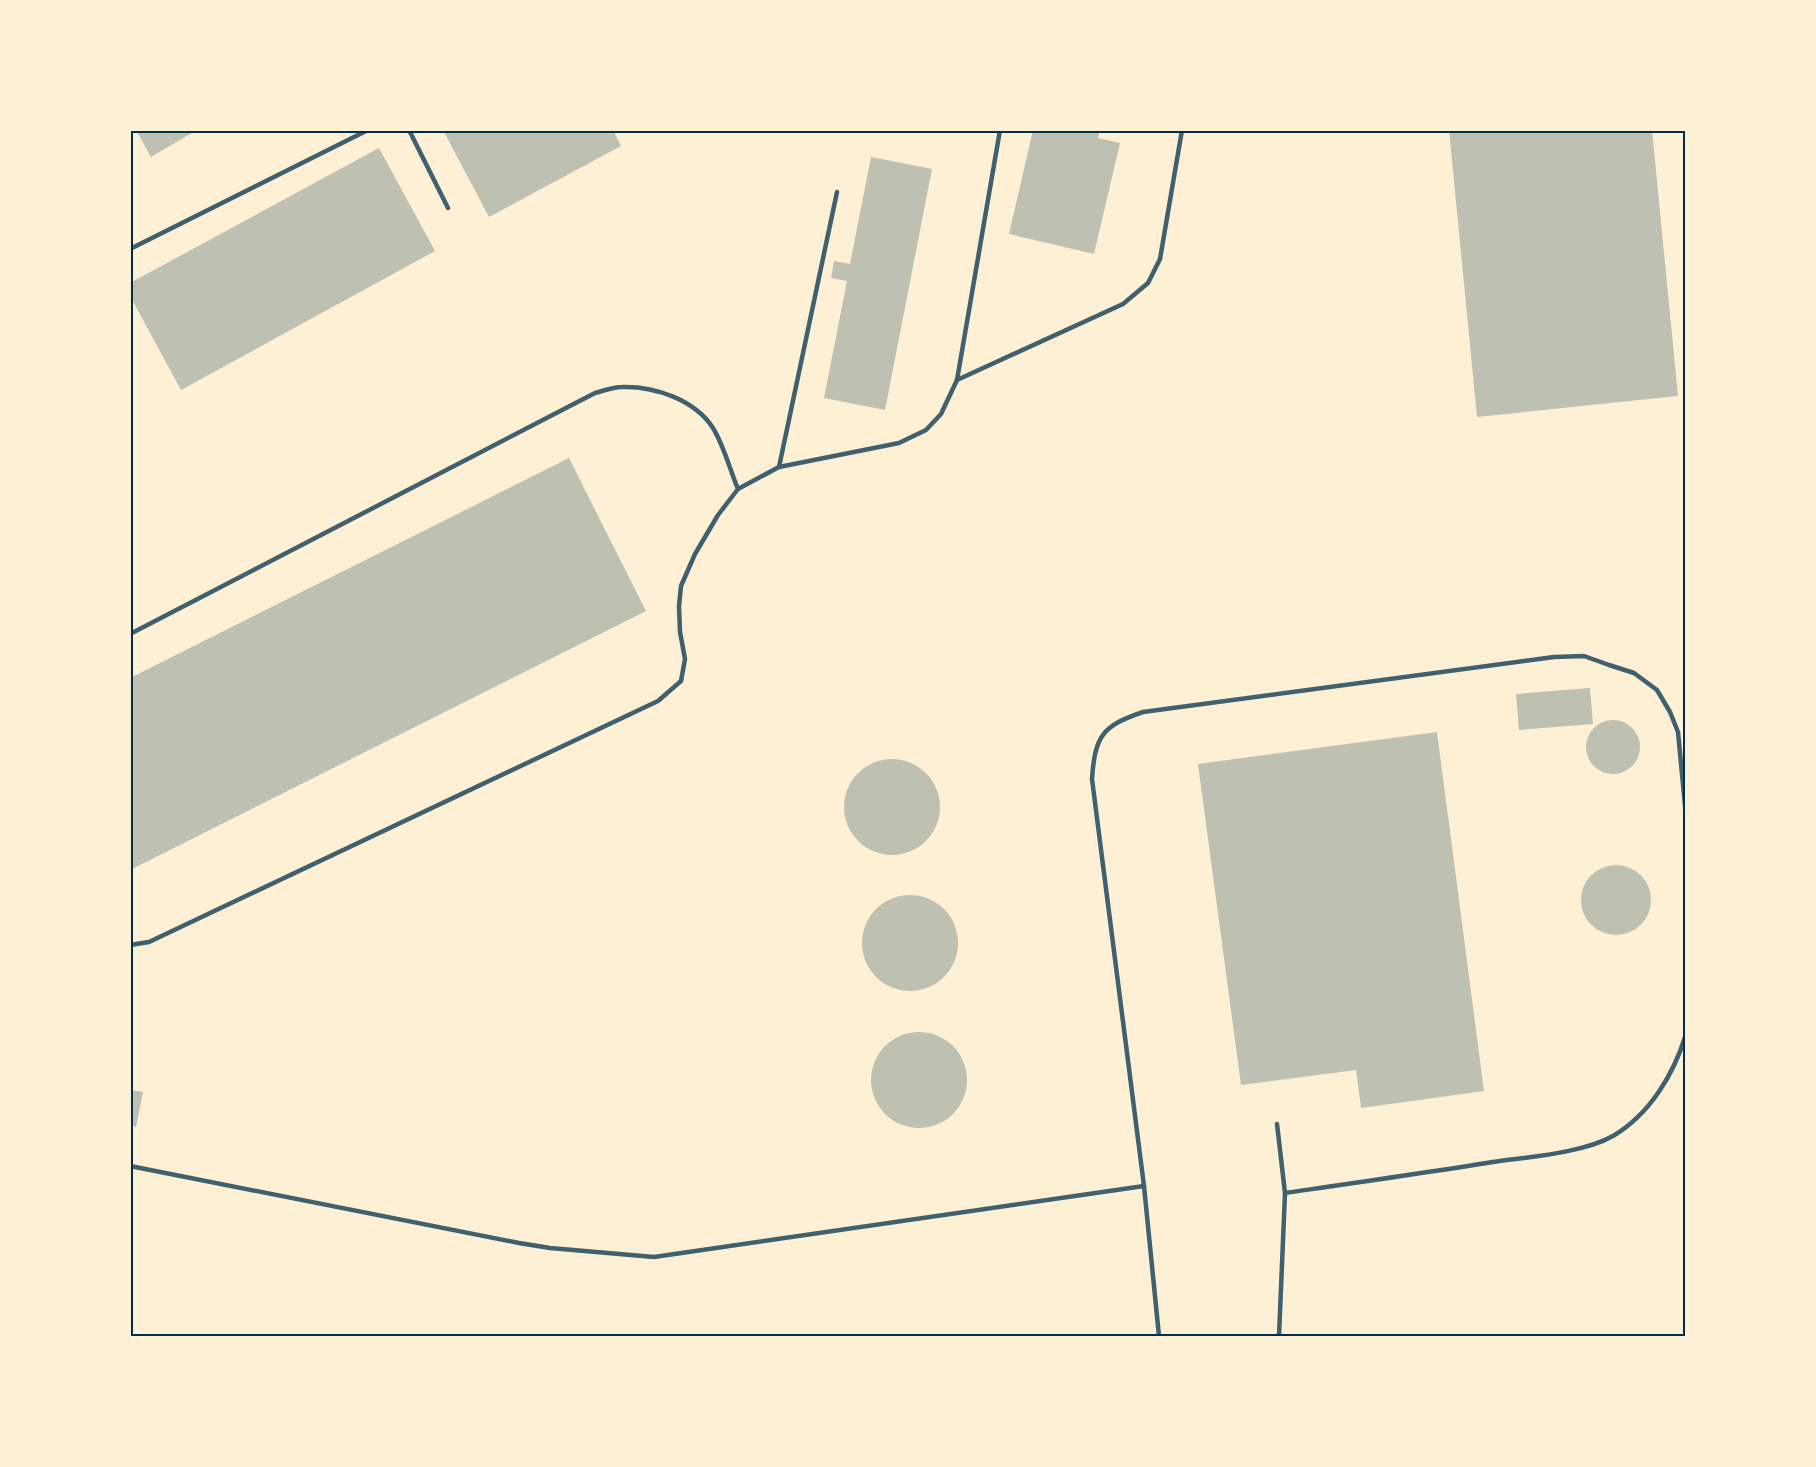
<svg xmlns="http://www.w3.org/2000/svg" width="1816" height="1467" viewBox="0 0 1816 1467" font-family="'Titillium Web',sans-serif">
  <style>
    .building { fill: #bec0b2 }
    .lines { fill: none; stroke-linecap: round; stroke-linejoin: round }
    .service { stroke: #3f606c; stroke-width: 4.5 }
    .neatline { fill: none; stroke: #003049; stroke-width: 2 }
  </style>
  <rect width="100%" height="100%" fill="#fdf0d5"/>
  <g class="building">
    <path d="M136,130H197L151,157Z"/>
    <path d="M443,130H613L621,146L489,217Z"/>
    <path d="M1033,130H1100L1098,138L1120,143L1094,254L1009,234Z"/>
    <path d="M1449,130H1652L1678,396L1477,417Z"/>
    <path d="M379,148L435,251L181,390L130,296V283Z"/>
    <path d="M871,157L932,169L885,410L824,398L847,281L831,278L834,261L850,264Z"/>
    <path d="M569,458L646,611L130,870V678Z"/>
    <path d="M1590,688L1593,724L1519,730L1516,694Z"/>
    <circle cx="1613" cy="747" r="27"/>
    <path d="M1437,732L1484,1091L1361,1108L1356,1070L1241,1085L1198,764Z"/>
    <circle cx="892" cy="807" r="48"/>
    <circle cx="1616" cy="900" r="35"/>
    <circle cx="910" cy="943" r="48"/>
    <circle cx="919" cy="1080" r="48"/>
    <path d="M130,1090L143,1092L136,1127L130,1125Z"/>
  </g>
  <g class="lines">
    <g class="service">
      <path d="M409,130L448,208"/>
      <path d="M130,249L368,130"/>
      <path d="M957,380L1123,304L1148,283L1160,259L1182,130"/>
      <path d="M779,467L837,192"/>
      <path d="M130,634L595,393C603,391 613,387 622,387C655,386 695,400 713,428C724,446 730,470 738,489"/>
      <path d="M130,945L149,942L658,701L681,681L685,659L680,632L679,606L681,586L695,554L718,515L738,489L779,467L899,443L926,430L941,414L957,380L1000,130"/>
      <path d="M1277,1124L1285,1193L1279,1336"/>
      <path d="M130,1166L519,1243L550,1248L654,1257L1144,1186"/>
      <path d="M1285,1193C1354,1183 1424,1173 1493,1162C1528,1157 1583,1153 1613,1136C1650,1114 1674,1074 1686,1034"/>
      <path d="M1159,1336L1144,1186L1092,779C1095,736 1102,726 1143,712L1554,657L1584,656L1609,665L1634,673L1657,690L1670,712L1678,732L1686,816"/>
    </g>
  </g>
  <rect width="1816" height="1467" fill="none" stroke="#fdf0d5" stroke-width="264"/>
  <rect x="132" y="132" width="1552" height="1203" class="neatline"/>
</svg>
